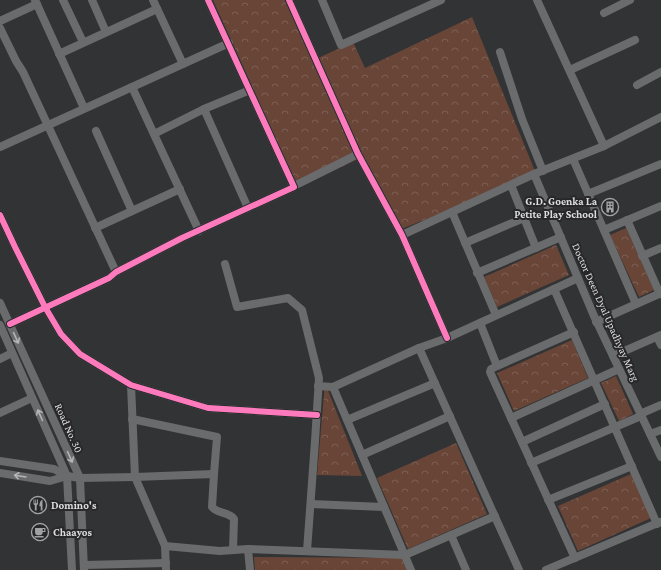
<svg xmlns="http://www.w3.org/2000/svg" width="661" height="570" viewBox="0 0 661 570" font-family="'Crimson Pro',serif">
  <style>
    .park { fill: url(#park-crowns) }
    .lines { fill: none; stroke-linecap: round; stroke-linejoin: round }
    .minor { stroke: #6a6b6c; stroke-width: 8 }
    .cycleway-casing { stroke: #28282b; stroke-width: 8 }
    .cycleway { stroke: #fd7abc; stroke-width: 6 }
    .oneway { stroke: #b5b5b7 }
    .labels { text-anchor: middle; stroke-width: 4; stroke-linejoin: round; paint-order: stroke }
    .poi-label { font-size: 11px; font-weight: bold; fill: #dddddf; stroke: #28282b; text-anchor: start }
    .street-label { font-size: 11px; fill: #dddddf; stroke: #28282b }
  </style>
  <defs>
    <pattern id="park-crowns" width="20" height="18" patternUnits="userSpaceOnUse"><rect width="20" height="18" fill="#684537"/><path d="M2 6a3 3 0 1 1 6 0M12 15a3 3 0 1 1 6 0" fill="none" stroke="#7d5f54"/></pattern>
  </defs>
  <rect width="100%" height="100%" fill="#323334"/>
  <g class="park">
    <path d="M213,0H288L316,59L353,42L365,68L472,17L537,176L396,231L362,157L298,188Z"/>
    <path d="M626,228L654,290L639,297L610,235Z"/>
    <path d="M556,245L569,275L497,307L484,277Z"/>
    <path d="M572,340L588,378L514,411L497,373Z"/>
    <path d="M616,376L633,414L619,421L601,383Z"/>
    <path d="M325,383L362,476L317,475Z"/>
    <path d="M456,443L487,514L408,549L377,478Z"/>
    <path d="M631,474L651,518L578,551L558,506Z"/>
    <path d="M254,557L402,558L407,570H255Z"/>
  </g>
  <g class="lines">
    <g class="minor">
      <path d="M35,0L84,108"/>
      <path d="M63,0L83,42"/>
      <path d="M92,0L106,32"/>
      <path d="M153,0L183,64"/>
      <path d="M289,0L358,154L402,235L447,338"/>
      <path d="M322,0L341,45L441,0"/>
      <path d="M537,0L604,146"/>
      <path d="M604,13L630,0"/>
      <path d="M0,21L37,4"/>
      <path d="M0,28L16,61L23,72L116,272"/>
      <path d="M500,52L522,119L543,171"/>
      <path d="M59,54L157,9"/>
      <path d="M570,70L635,40"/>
      <path d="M637,85L661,72"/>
      <path d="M132,87L199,231"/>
      <path d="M96,131L132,211"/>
      <path d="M154,134L204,109"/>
      <path d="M0,147L229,43"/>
      <path d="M573,159L636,304"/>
      <path d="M534,174L594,316L661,457"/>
      <path d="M298,184L358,154"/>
      <path d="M511,185L536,248"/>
      <path d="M588,194L661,164"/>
      <path d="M248,208L204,109L250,90"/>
      <path d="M452,212L496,315"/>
      <path d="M0,215L15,247L45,307L61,334L80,354L131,385L208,408L317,415"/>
      <path d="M627,220L660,294"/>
      <path d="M95,228L180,189"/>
      <path d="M604,230L661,206"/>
      <path d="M402,235L534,174L604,146L661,117"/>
      <path d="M465,243L524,218"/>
      <path d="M642,256L661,248"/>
      <path d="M225,264L237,307L288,298L302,310L319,378L315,441L307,551"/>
      <path d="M477,273L561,237"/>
      <path d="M554,289L657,524"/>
      <path d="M0,303L80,478L84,570"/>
      <path d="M596,322L661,293"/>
      <path d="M480,323L497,366"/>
      <path d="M10,324L109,278L116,272L182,238L294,187L208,0"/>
      <path d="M0,325L67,476L72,570"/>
      <path d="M574,332L497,366L491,369L490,372L575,558"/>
      <path d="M657,337L661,345"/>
      <path d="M419,348L519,570"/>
      <path d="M613,356L661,335"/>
      <path d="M0,359L12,353"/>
      <path d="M131,385L135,477L165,546L166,570"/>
      <path d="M318,386L333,387L419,348L447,338L578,278"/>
      <path d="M333,387L411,570"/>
      <path d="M0,413L32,398"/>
      <path d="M640,414L661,405"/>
      <path d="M511,418L619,369"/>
      <path d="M132,419L217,437L214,474"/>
      <path d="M347,420L435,383"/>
      <path d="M650,434L661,430"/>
      <path d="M522,442L605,404"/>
      <path d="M362,455L450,416"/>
      <path d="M0,461L54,469L67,476"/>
      <path d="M531,463L641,416"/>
      <path d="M0,473L50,481L67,476L80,478L135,477L214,474L212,507C218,514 229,512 234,519L233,550"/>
      <path d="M548,500L632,466"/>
      <path d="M311,504L384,507"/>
      <path d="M451,535L466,570"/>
      <path d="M165,546L220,551L248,549L405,555L495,516"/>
      <path d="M248,549L250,570"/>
      <path d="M84,565L166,563"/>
      <path d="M546,570L660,522"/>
    </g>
    <g class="cycleway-casing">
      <g id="cycleway">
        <path d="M289,0L358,154L402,235L447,338"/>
        <path d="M0,215L15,247L45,307L61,334L80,354L131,385L208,408L317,415"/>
        <path d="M10,324L109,278L116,272L182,238L294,187L208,0"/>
      </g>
    </g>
    <use href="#cycleway" class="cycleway"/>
  </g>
  <defs><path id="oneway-shaft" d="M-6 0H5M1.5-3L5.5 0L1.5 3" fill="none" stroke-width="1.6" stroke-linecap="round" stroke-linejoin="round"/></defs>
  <g class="oneway">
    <use href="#oneway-shaft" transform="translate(16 338) rotate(66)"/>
    <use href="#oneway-shaft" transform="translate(40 415) rotate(-114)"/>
    <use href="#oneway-shaft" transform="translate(70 457) rotate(66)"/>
    <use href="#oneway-shaft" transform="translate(20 476) rotate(-171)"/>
  </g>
  <defs>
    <g id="building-ring" transform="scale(0.9)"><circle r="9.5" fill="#28282b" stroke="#a1a2a3" stroke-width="1.5"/><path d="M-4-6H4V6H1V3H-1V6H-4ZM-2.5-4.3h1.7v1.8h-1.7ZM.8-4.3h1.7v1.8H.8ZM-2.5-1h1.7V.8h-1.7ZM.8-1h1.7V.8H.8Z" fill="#a1a2a3"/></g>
    <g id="restaurant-ring" transform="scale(0.9)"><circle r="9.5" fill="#28282b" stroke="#a1a2a3" stroke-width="1.5"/><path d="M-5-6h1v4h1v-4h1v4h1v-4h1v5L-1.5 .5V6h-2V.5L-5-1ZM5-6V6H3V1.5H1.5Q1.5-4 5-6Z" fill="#a1a2a3"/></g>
    <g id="cafe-ring" transform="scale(0.9)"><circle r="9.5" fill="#28282b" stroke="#a1a2a3" stroke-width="1.5"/><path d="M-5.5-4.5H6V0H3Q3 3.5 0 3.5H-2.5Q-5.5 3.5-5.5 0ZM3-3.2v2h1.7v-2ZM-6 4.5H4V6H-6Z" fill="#a1a2a3"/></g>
  </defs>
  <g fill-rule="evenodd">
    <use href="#building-ring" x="610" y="207"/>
    <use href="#restaurant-ring" x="38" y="505"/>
    <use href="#cafe-ring" x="40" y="532"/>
  </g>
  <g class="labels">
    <g class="poi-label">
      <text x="597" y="205" text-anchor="end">G.D. Goenka La<tspan x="597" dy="13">Petite Play School</tspan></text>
      <text x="51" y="509">Domino's</text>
      <text x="53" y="536">Chaayos</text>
    </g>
    <g class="street-label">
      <text transform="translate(606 312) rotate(66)" y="4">Doctor Deen Dyal Upadhyay Marg</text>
      <text transform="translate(69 428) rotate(66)" y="4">Road No. 30</text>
    </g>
  </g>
</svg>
